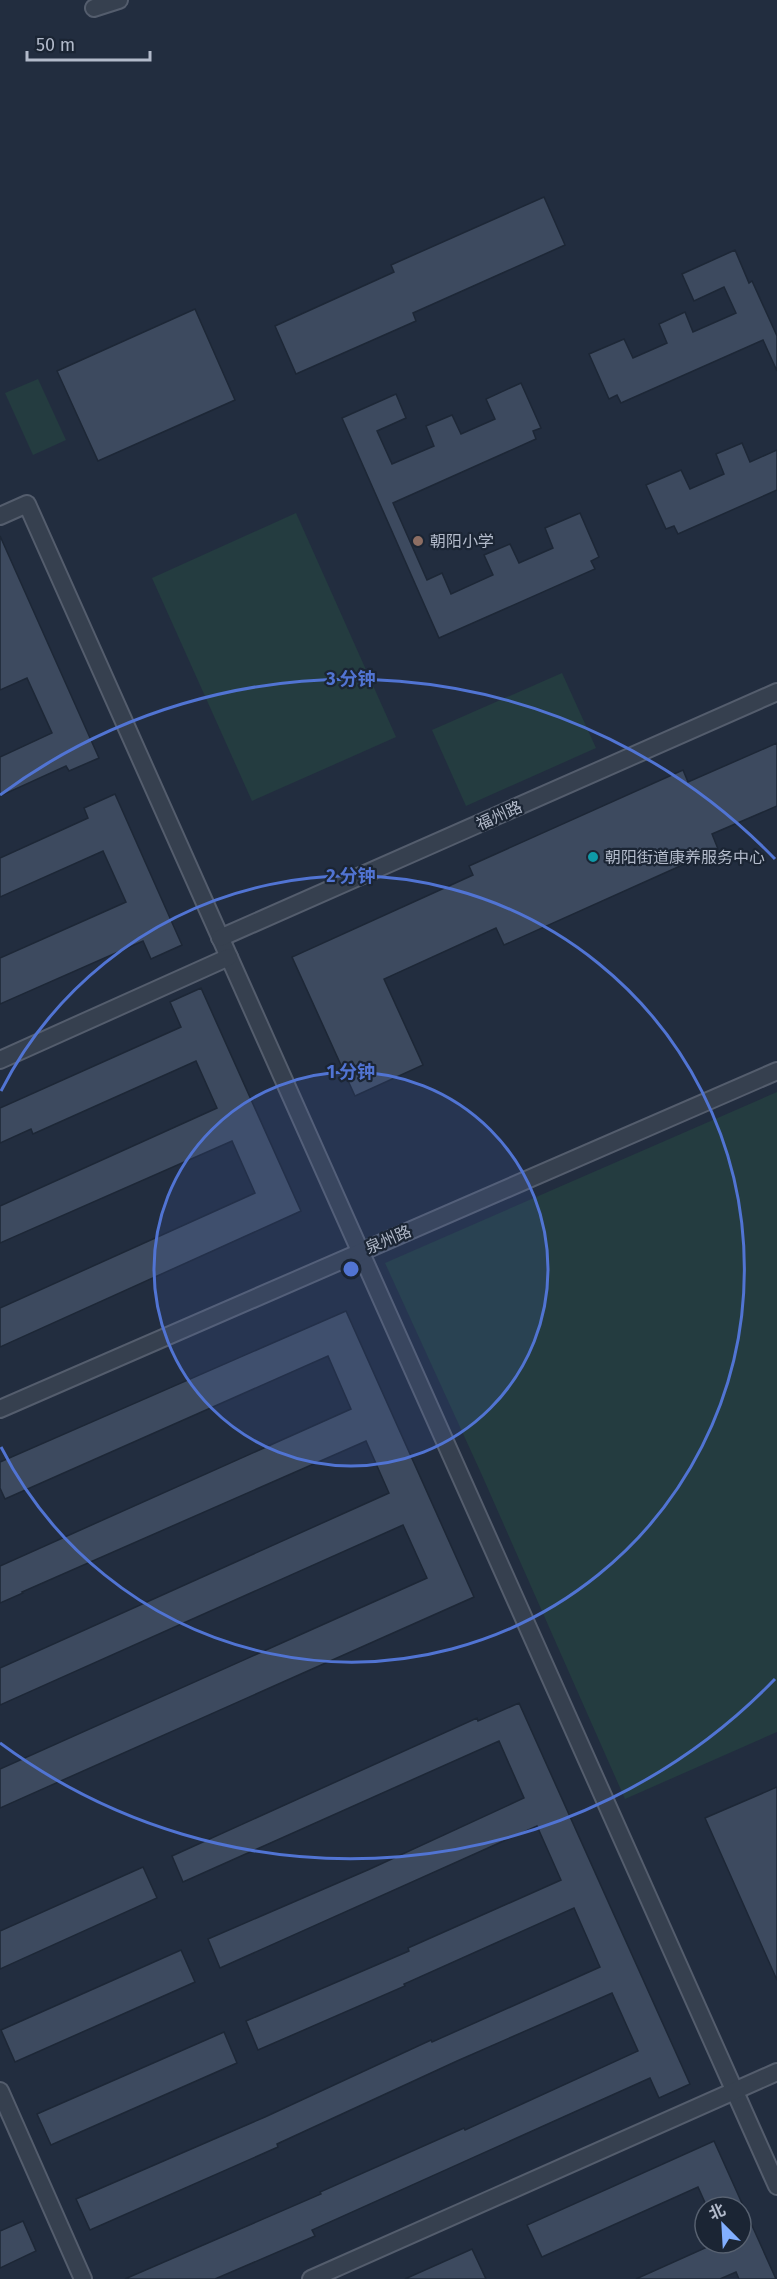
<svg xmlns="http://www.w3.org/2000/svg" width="777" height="2279" viewBox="0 0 777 2279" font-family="'Fira Sans','Noto Sans SC',sans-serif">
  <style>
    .green { fill: #243c40 }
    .building { fill: #3d4a5f; stroke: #1d2736; stroke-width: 1.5 }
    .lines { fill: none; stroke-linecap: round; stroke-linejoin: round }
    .minor-casing { stroke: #545d6d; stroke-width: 20 }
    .minor { stroke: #36404f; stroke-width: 16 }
    .ring { fill: none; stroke: #5174d3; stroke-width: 3 }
    .education-dot { fill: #8d6e63; stroke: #1b2534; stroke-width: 2 }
    .culture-dot { fill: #0f9aa8; stroke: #1b2534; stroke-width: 2 }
    .labels { text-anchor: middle; stroke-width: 4.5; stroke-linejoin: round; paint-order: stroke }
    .poi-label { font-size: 16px; fill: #b2baca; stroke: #1b2534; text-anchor: start }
    .street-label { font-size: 16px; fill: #b2baca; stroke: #1b2534 }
    .centre { fill: #5174d3; stroke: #1b2534; stroke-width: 3 }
    .ring-label { font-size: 18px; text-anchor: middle; font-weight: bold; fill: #5174d3; stroke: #1b2534; stroke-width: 4.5; stroke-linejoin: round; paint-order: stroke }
  </style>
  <rect width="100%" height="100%" fill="#222d3f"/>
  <g class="green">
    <path d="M38,379L66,440L33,455L5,393Z"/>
    <path d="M296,513L396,737L252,801L152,578Z"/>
    <path d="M562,673L596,748L466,806L432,730Z"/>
    <path d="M777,1092V1732L625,1799L481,1473L385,1263Z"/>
  </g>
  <g class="building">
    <path d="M544,197L565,245L413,313L416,321L296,374L275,326L394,272L391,265Z"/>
    <path d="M735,250L749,283L752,281L777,336V371L763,340L621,403L617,395L609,399L589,354L624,339L633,358L667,343L659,324L685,312L693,332L736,313L724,287L694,301L682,274Z"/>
    <path d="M195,309L235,400L98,461L57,371Z"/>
    <path d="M521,383L541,428L533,431L536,439L393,503L427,580L442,573L451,594L493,575L484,555L510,544L519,563L553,548L545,528L580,513L599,557L591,561L595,569L439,638L342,418L396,394L406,418L377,431L392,464L434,446L426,426L452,415L461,434L495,419L486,399Z"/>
    <path d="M742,443L750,462L777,450V490L678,534L674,526L666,529L646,485L681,470L690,489L724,474L716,454Z"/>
    <path d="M0,536L99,758L69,771L66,766L0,796V757L52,733L27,678L0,690Z"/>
    <path d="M777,743V806L712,834L718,849L504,945L496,928L384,979L423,1065L355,1096L292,957L473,875L469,866L683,770L688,782Z"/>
    <path d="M115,794L182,945L151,959L143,941L0,1004V958L126,902L103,851L0,897V858L88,818L84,808Z"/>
    <path d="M201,988L301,1211L0,1347V1308L255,1193L232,1141L0,1243V1206L217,1108L196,1061L33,1134L31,1129L0,1143V1108L181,1027L170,1002Z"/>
    <path d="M346,1311L474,1597L0,1808V1769L427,1578L403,1525L0,1705V1668L389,1493L366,1441L22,1592L23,1593L0,1603V1566L351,1409L328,1356L5,1499L0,1488V1462Z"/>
    <path d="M519,1703L690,2084L659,2098L650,2078L312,2230L315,2236L215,2279H125L321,2194L320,2192L464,2128L465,2130L638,2051L612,1993L457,2061L277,2144L278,2147L90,2230L76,2199L265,2117L431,2040L432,2042L600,1967L574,1908L404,1984L405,1986L258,2050L246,2021L409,1951L408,1948L561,1880L537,1826L220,1968L208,1939L370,1869L524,1798L499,1741L183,1882L172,1856L477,1718L478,1721Z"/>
    <path d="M777,1787V1980L705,1818Z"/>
    <path d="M143,1867L157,1898L0,1969V1931Z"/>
    <path d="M181,1950L195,1982L15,2062L1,2030Z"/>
    <path d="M224,2032L237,2063L51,2145L37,2114Z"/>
    <path d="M714,2141L776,2279H739L736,2272L720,2279H636L716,2243H741V2207H707L698,2187L542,2257L527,2225Z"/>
    <path d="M23,2221L36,2251L0,2268V2231Z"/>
    <path d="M472,2249L486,2279H405Z"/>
  </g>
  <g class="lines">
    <g class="minor-casing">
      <g id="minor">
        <path d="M94,8L119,0"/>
        <path d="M0,516L27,504L777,2186"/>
        <path d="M220,938L777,692"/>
        <path d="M0,1060L229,957"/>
        <path d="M0,1409L777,1071"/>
        <path d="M0,2091L83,2279"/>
        <path d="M311,2279L777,2072"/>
      </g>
    </g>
    <use href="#minor" class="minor"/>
  </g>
  <circle cx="351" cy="1269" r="197" fill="#5174d3" fill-opacity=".12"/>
  <g class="ring">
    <circle cx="351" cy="1269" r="197"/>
    <path d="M1 1091A393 393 0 1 1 1 1447"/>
    <path d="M775 1679A590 590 0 0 1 0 1743M0 795A590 590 0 0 1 775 859"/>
  </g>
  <circle class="education-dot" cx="418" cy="541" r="6"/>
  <circle class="culture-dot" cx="593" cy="857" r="6"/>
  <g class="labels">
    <g class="poi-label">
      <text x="430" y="547">朝阳小学</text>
      <text x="605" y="863">朝阳街道康养服务中心</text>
    </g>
    <g class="street-label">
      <text transform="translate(499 815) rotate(-24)" y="6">福州路</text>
      <text transform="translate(388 1239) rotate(-23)" y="6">泉州路</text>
    </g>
  </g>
  <circle cx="351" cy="1269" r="9" class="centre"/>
  <g class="ring-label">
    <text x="351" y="685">3 分钟</text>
    <text x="351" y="882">2 分钟</text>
    <text x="351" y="1078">1 分钟</text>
  </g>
  <g transform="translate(723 2225) rotate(336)"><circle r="28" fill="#1b2534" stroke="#576170" stroke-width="1.5"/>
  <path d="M0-4.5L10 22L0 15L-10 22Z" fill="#82afff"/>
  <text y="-9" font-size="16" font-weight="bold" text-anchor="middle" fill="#b2baca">北</text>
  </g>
  <path d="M27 51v9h123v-9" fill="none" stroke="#b2baca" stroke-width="3"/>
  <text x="36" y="51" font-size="18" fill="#b2baca" stroke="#1b2534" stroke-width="4.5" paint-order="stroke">50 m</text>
</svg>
